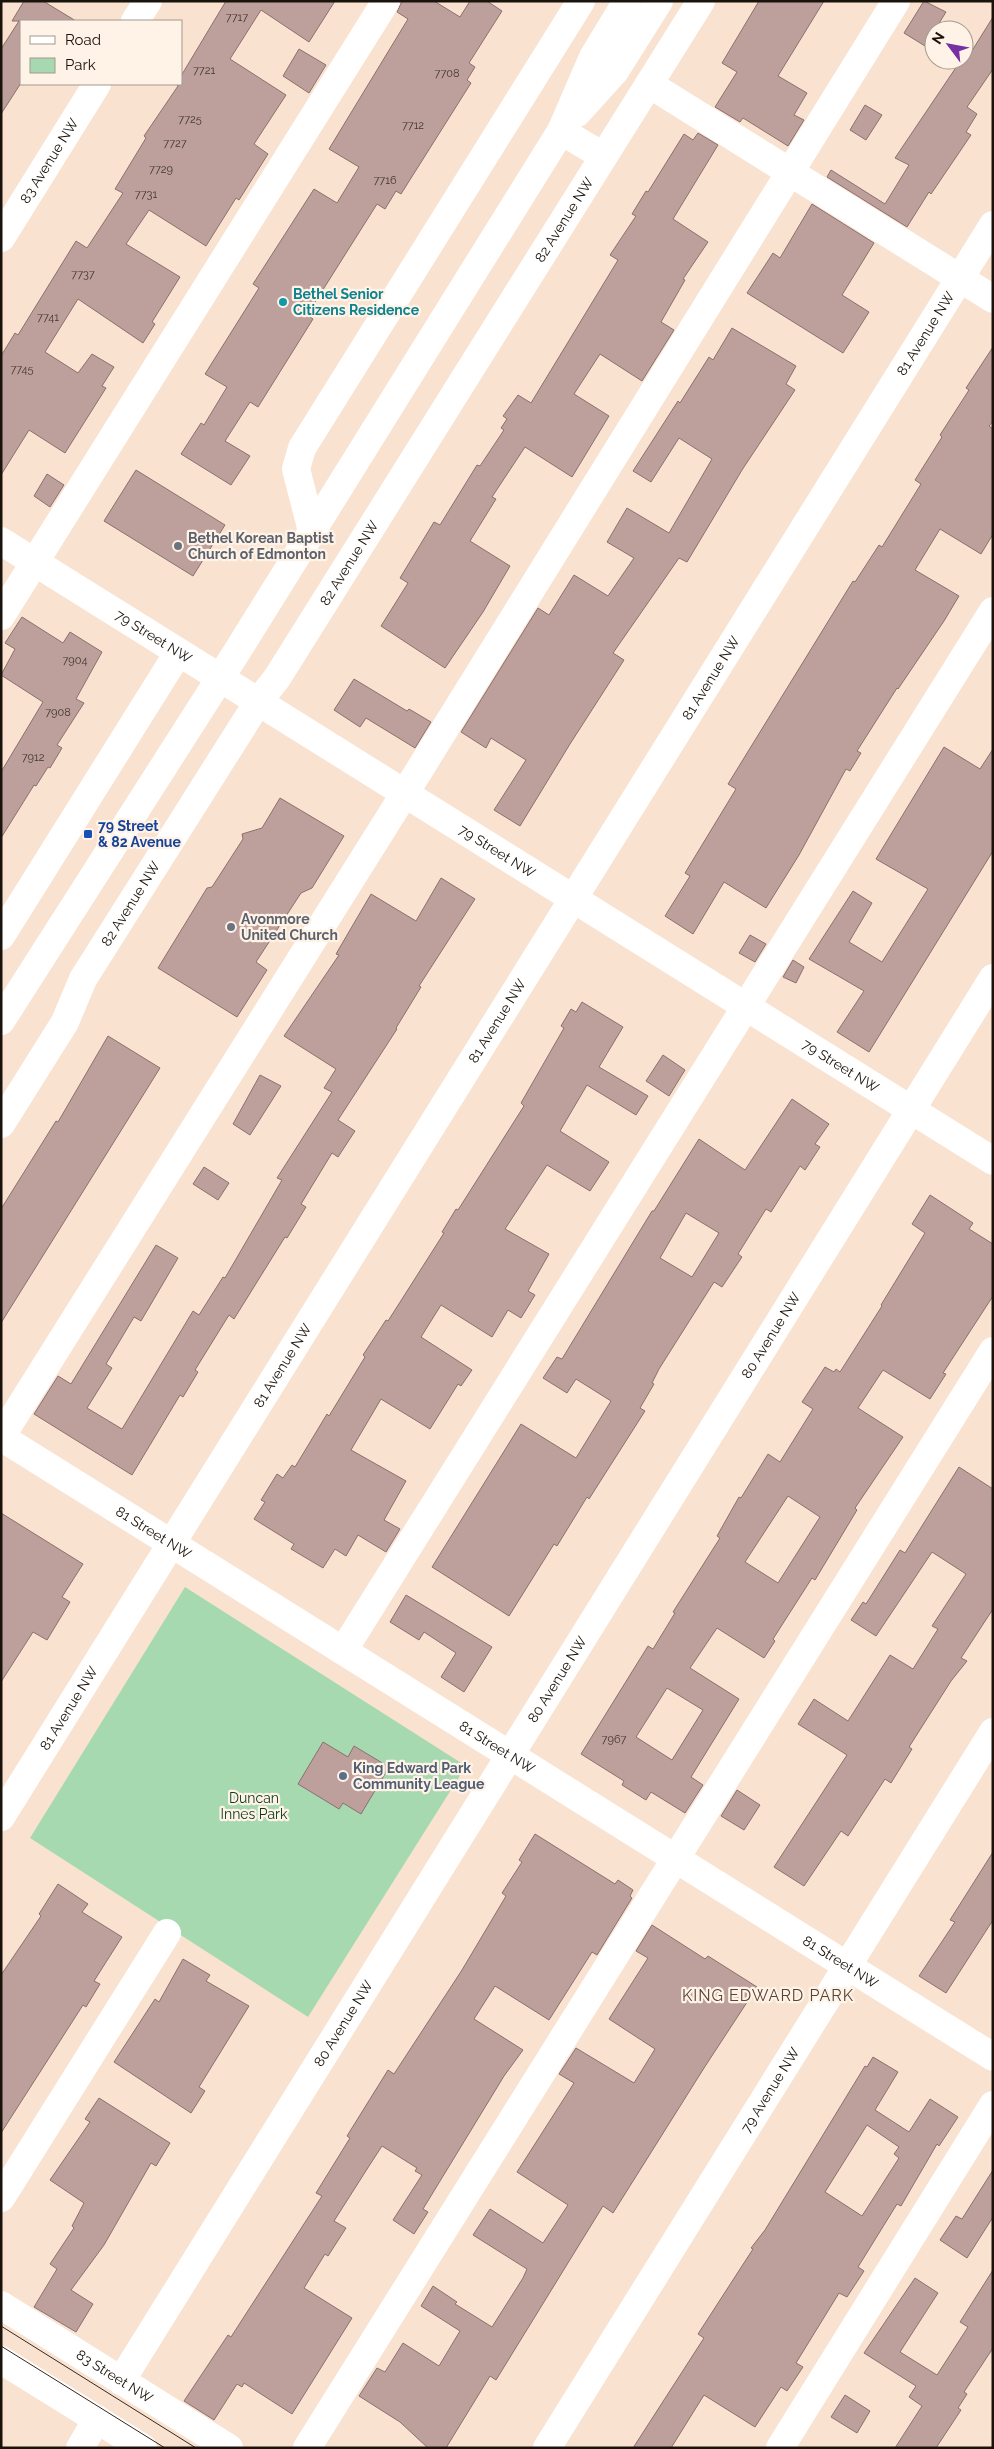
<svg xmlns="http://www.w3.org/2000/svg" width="994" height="2449" viewBox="0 0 994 2449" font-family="Raleway,sans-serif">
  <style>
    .green { fill: #a6d9b0 }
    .building { fill: #bda09c; stroke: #8b706d; fill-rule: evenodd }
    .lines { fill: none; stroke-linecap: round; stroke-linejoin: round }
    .minor { stroke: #fff; stroke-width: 28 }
    .major { stroke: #fff; stroke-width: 28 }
    .tram { stroke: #332a22; stroke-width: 1 }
    .culture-dot { fill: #0f9aa8; stroke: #fff2e6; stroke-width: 2 }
    .worship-dot { fill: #6b7280; stroke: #fff2e6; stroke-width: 2 }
    .transit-dot { fill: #1a4fb4; stroke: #fff2e6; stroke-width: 2 }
    .service-dot { fill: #5c6f8a; stroke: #fff2e6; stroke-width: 2 }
    .labels { text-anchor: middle; stroke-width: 4.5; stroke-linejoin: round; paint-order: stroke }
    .number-label { font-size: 11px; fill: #433630 }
    .street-label { font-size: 14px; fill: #1a130c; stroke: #fff2e6 }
    .culture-label { font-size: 14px; font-weight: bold; fill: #0d838f; stroke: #fff2e6; text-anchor: start }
    .worship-label { font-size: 14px; font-weight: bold; fill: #5b616d; stroke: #fff2e6; text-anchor: start }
    .transit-label { font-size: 14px; font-weight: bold; fill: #164399; stroke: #fff2e6; text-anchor: start }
    .service-label { font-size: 14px; font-weight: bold; fill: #4e5e75; stroke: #fff2e6; text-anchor: start }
    .park-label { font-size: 14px; fill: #093b1b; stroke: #fff2e6 }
    .quarter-label { font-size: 16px; letter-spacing: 1px; fill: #564435; stroke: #fff2e6 }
  </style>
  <rect width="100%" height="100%" fill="#f9e3d0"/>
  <path class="green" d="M185,1587L466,1766L308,2017L30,1838Z"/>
  <g class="building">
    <path d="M24,1H43L76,21H21V83L1,114V49L19,21H12Z"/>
    <path d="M226,1H335L309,42L261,10L230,59L286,95L254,144L268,154L239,200L236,198L206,246L149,210L126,244L180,277L152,322L155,324L143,343L78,299L45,352L78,373L92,354L114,367L102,386L106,388L65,453L29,430L1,475V356L15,333L18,335L76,241L87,248L123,193L115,189L146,138L144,136L178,86L176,84H181V76Z"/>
    <path d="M402,1H434L460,17L470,1H487L502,11L469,63L475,67L467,80L471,83L401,194L396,191L385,209L377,204L307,315L313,319L258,407L250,402L225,441L250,456L231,485L181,454L201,423L204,425L227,387L205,374L259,288L253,284L314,189L337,203L359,167L329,149L408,19L397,12Z"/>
    <path d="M759,1H824L778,76L807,93L794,115L804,120L788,146L743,118L740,122L715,107L737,72L722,63Z"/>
    <path d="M924,1L946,12L925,46L904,33Z"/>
    <path d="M993,17V69L967,107L977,114L966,132L971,135L931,194L929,192L907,227L827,177L831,170L885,204L909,165L895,158L961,60H964L966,52L970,54Z"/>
    <path d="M299,49L326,65L309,93L283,76Z"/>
    <path d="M865,105L882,115L866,140L850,130Z"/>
    <path d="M698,133L718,145L673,219L708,242L683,279L685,280L661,322L674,330L642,381L600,354L574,394L609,416L572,477L525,447L492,497L496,499L470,541L510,566L483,612L445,668L381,626L408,583L400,578L434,522L440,525L477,465L480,466L504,430L501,428L507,419L503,416L518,395L531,403L618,260L610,255L636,216L632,214L646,191L648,192L684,134L693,140Z"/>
    <path d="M812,204L874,243L842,295L869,312L843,353L747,293L773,253L780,258Z"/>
    <path d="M732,328L796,366L786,384L795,390L742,470L687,562L679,558L613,653L624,660L570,744L520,826L494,810L526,760L491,738L486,748L461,732L538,608L549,615L574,575L608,596L634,558L607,542L627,508L669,533L712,459L679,438L651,482L633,471L678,401L680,403L709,357L713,360Z"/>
    <path d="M993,347V421L989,426L993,429V534L981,554L940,529L915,570L959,596L944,621L898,689L897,688L857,751L861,753L850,771L846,769L799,855L766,908L724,882L693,934L665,916L690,876L685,873L736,789L728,784L853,581L855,582L879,545L882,547L921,484L915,480L942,437L940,435L969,390L966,388Z"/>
    <path d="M136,470L225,525L193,576L104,521Z"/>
    <path d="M47,474L64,485L50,507L34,496Z"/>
    <path d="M22,617L63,643L70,632L102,652L76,699L84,703L57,745L62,748L50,768L48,767L36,786L34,785L1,838V772L43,702L1,675L15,649L5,643Z"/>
    <path d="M354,679L407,711L409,709L431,722L415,748L366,718L360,727L334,710Z"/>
    <path d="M944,747L980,769L993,749V851L869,1052L837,1032L864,991L809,959L853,891L872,903L849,942L882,962L928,889L876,859Z"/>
    <path d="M280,798L344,836L312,888L301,893L256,962L267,970L237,1017L158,968L207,888L212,887L243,839L242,834L262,828Z"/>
    <path d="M441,878L475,899L419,986L421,987L396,1028L397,1029L338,1120L355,1131L338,1157L332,1153L301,1204L306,1207L287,1238L285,1237L234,1319L229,1315L195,1370L198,1372L183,1397L180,1395L132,1475L34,1414L58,1376L71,1384L156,1245L178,1258L141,1321L134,1317L106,1364L112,1368L87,1408L122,1429L193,1311L199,1315L223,1277L225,1278L282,1180L277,1178L332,1092L324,1088L336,1069L284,1036L339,955L336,954L371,894L416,921Z"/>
    <path d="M750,935L766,944L755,962L739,953Z"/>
    <path d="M793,960L804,967L796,983L783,977Z"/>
    <path d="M582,1002L623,1027L599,1067L648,1096L636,1115L587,1085L560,1131L609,1162L590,1191L547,1165L505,1229L549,1254L528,1291L535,1295L521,1318L508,1310L492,1337L441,1305L421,1337L472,1370L461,1386L458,1384L430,1429L381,1399L351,1450L406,1481L384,1520L400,1529L386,1552L358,1535L346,1556L335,1549L323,1568L291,1549L294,1544L254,1519L265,1502L261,1500L277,1474L283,1478L292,1465L295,1467L327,1414L329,1416L365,1357L363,1355L386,1320L388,1321L444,1233L442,1232L456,1209L458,1210L524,1106L521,1103L564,1028L561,1026L571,1009L576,1012Z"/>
    <path d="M108,1036L160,1068L1,1323V1209L56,1121L58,1122Z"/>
    <path d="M663,1055L685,1070L669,1096L646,1081Z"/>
    <path d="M260,1075L281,1086L250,1135L233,1124Z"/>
    <path d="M792,1099L829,1124L815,1144L820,1147L805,1170L800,1166L771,1212L766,1209L738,1254L742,1257L722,1287L714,1282L659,1369L652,1383L654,1384L640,1408L645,1411L589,1499L587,1497L557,1546L554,1544L509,1616L432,1567L521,1424L576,1458L611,1401L576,1379L567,1393L543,1378L557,1357L562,1359L652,1211H654L699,1139L745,1170ZM686,1213L719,1233L692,1277L660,1258Z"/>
    <path d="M204,1167L229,1183L218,1200L193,1184Z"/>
    <path d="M930,1195L973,1223L969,1229L993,1244V1296L943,1373L946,1374L930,1399L883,1370L858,1408L903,1437L855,1508L857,1510L815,1580L812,1578L773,1639L775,1641L764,1658L717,1628L690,1668L739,1699L691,1777L703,1785L685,1813L651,1792L646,1800L622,1785L624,1781L581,1754L648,1646L653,1649L675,1613L673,1612L720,1538L717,1536L739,1497L741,1498L768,1454L780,1462L813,1409L802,1402L825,1367L834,1372L836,1369L840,1372L882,1306L881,1305L925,1233L912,1224ZM788,1496L820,1517L778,1583L745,1562ZM667,1688L703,1710L672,1760L636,1737Z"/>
    <path d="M959,1467L993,1489V1609L961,1658L967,1661L951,1681L909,1747L912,1749L891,1783L885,1779L848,1836L841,1831L804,1886L774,1867L847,1755L798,1724L814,1699L848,1721L890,1655L913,1669L938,1629L932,1626L966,1574L932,1552L876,1636L851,1620L863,1602L866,1604L900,1550L905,1553Z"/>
    <path d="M1,1513L83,1564L62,1597L70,1602L47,1640L33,1632L1,1682Z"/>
    <path d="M406,1595L492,1647L464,1692L441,1677L456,1653L424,1632L419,1640L390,1622Z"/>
    <path d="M323,1742L348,1757L354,1746L389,1767L361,1814L343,1803L339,1809L298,1784Z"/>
    <path d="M737,1790L760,1805L744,1830L721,1816Z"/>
    <path d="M535,1834L615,1884L618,1880L633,1890L630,1896L632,1898L597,1955L592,1952L549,2020L495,1986L474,2019L523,2050L504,2076L423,2209L428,2212L414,2234L393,2220L422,2175L415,2171L417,2168L382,2146L369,2166L334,2221L346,2228L328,2256L325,2254L304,2288L352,2318L292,2414L244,2383L242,2387L237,2384L214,2420L184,2401L228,2335L231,2337L322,2196L316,2193L350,2138L347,2136L388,2070L394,2074L462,1970L506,1896L502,1893L522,1862L519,1860Z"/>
    <path d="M993,1852V1920L946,1993L919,1976L955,1922L950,1920Z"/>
    <path d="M58,1884L88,1904L82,1912L122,1937L94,1981L100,1984L86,2007L83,2005L1,2133V1975L41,1916L39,1914Z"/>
    <path d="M652,1925L705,1959L708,1956L757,1987L704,2068L613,2213L603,2206L496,2380L490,2376L446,2448H428L400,2422L359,2396L377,2368L385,2372L403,2343L439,2366L460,2331L421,2306L433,2286L457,2302L455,2304L492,2327L523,2278L527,2269L473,2235L490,2209L543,2243L568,2205L517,2172L574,2083L559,2074L576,2048L634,2083L655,2049L609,2019L648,1958L636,1951Z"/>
    <path d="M183,1959L210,1975L206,1981L249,2006L199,2087L205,2091L191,2113L114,2062L155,1999L159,2002Z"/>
    <path d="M873,2057L898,2072L875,2110L909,2132L930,2099L958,2117L939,2146L937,2144L901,2206L897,2204L858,2267L864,2271L847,2297L839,2293L796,2363L803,2367L787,2391L781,2387L755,2427L704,2395L671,2448H633L704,2338L698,2334L753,2249L751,2248L765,2230L865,2066L867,2067ZM867,2125L899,2147L894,2154L899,2158L862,2216L825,2192Z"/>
    <path d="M99,2098L170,2143L156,2166L151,2163L104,2245L71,2290L93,2304L76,2332L34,2307L57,2269L50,2264L74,2228L72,2226L84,2203L50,2180L90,2122L85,2119Z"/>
    <path d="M993,2170V2217L967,2258L940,2240L956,2216L962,2219Z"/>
    <path d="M993,2270V2348L964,2392L967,2394L958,2408L961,2410L936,2448H895L922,2406L909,2397L916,2386L864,2353L915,2278L938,2293L900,2352L937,2375L968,2327L960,2322Z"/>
    <path d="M845,2395L870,2411L857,2433L831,2417Z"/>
  </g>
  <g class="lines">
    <g class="minor">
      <path d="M135,21L148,1"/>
      <path d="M649,84L993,299"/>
      <path id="s1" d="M1,238L97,84"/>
      <path d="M312,531L296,469L302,448L581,1"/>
      <path id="s2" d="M1,541L993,1161"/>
      <path d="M1,616L386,1"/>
      <path d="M1,936L178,653"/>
      <path id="s3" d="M1,1124L65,1022L83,979L258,702L277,678L701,1"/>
      <path d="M1,1437L420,769L896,1"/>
      <path id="s4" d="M1,1437L993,2057"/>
      <path d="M343,1651L993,611"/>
      <path id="s5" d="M1,1817L993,225"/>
      <path d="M1,2198L167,1933"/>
      <path id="s6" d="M121,2381L993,978"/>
      <path d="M80,2448L97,2419"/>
      <path d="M307,2448L993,1351"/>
      <path id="s7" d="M547,2448L993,1732"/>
      <path d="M780,2448L993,2105"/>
    </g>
    <g class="major">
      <path d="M577,113L615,71L659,1"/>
      <path d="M561,131L603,156"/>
      <path d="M1,1021L238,650L561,131L593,57L627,1"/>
      <path id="s8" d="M1,2305L229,2448"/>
      <path d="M1,2360L143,2448"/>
    </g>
    <g class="tram">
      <path d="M1,2326L196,2448"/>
      <path d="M1,2346L165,2448"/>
    </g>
  </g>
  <circle class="culture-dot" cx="283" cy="302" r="5"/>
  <g class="worship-dot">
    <circle cx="178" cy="546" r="5"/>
    <circle cx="231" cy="927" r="5"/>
  </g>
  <rect class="transit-dot" x="83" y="829" width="10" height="10" rx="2.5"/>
  <circle class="service-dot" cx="343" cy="1776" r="5"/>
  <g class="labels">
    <g class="number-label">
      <text x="237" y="21">7717</text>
      <text x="204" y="74">7721</text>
      <text x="447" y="77">7708</text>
      <text x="190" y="123">7725</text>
      <text x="413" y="129">7712</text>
      <text x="175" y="147">7727</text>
      <text x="161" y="173">7729</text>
      <text x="385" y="184">7716</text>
      <text x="146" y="198">7731</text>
      <text x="83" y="278">7737</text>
      <text x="48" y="321">7741</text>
      <text x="22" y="373">7745</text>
      <text x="75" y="664">7904</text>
      <text x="58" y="716">7908</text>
      <text x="33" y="761">7912</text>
      <text x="614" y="1743">7967</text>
    </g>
    <g class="street-label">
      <text dy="5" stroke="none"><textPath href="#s1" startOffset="91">83 Avenue NW</textPath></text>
      <text dy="5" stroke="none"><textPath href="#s3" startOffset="1066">82 Avenue NW</textPath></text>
      <text dy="5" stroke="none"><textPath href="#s5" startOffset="1748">81 Avenue NW</textPath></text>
      <text dy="5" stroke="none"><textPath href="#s3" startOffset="661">82 Avenue NW</textPath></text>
      <text dy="5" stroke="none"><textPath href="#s2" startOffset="180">79 Street NW</textPath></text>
      <text dy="5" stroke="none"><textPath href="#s5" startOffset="1342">81 Avenue NW</textPath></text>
      <text dy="5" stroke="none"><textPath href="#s2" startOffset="585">79 Street NW</textPath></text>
      <text dy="5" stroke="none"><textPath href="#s3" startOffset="256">82 Avenue NW</textPath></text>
      <text dy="5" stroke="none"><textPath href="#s5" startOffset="938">81 Avenue NW</textPath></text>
      <text dy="5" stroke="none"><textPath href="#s2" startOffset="990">79 Street NW</textPath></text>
      <text dy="5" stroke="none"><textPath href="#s6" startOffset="1231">80 Avenue NW</textPath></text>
      <text dy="5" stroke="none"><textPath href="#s5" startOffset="532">81 Avenue NW</textPath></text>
      <text dy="5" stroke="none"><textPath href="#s4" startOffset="180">81 Street NW</textPath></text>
      <text dy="5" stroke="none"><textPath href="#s6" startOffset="826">80 Avenue NW</textPath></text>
      <text dy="5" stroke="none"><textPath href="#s5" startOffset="128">81 Avenue NW</textPath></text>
      <text dy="5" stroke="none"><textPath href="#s4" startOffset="585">81 Street NW</textPath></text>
      <text dy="5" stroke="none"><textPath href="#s4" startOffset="990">81 Street NW</textPath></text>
      <text dy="5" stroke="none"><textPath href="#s6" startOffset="421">80 Avenue NW</textPath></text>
      <text dy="5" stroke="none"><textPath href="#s7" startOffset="422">79 Avenue NW</textPath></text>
      <text dy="5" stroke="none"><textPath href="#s8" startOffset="134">83 Street NW</textPath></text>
    </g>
    <g class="culture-label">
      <text x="293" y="299">Bethel Senior<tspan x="293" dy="16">Citizens Residence</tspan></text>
    </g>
    <g class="worship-label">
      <text x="188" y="543">Bethel Korean Baptist<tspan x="188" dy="16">Church of Edmonton</tspan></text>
      <text x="241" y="924">Avonmore<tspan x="241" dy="16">United Church</tspan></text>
    </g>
    <g class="transit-label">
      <text x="98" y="831">79 Street<tspan x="98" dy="16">&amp; 82 Avenue</tspan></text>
    </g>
    <g class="service-label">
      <text x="353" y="1773">King Edward Park<tspan x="353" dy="16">Community League</tspan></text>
    </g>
    <g class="park-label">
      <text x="254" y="1803">Duncan<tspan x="254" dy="16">Innes Park</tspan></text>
    </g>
    <g class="quarter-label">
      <text x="768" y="2001">KING EDWARD PARK</text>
    </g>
  </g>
  <rect width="994" height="2449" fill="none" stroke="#1a130c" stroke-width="5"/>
  <rect x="20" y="20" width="162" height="65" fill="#fff2e6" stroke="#a3998f"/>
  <rect x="30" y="36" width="25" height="8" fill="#ffffff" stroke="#a3998f"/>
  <text x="65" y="45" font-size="15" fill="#1a130c">Road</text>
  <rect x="30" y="58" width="25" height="15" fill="#a6d9b0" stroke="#a3998f"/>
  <text x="65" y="70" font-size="15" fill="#1a130c">Park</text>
  <g transform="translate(949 45) rotate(302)"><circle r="24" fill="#fff2e6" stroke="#a3998f"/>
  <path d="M0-4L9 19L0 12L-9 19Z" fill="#7530a3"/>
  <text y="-8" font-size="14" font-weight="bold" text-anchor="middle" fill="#1a130c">N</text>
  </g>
</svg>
